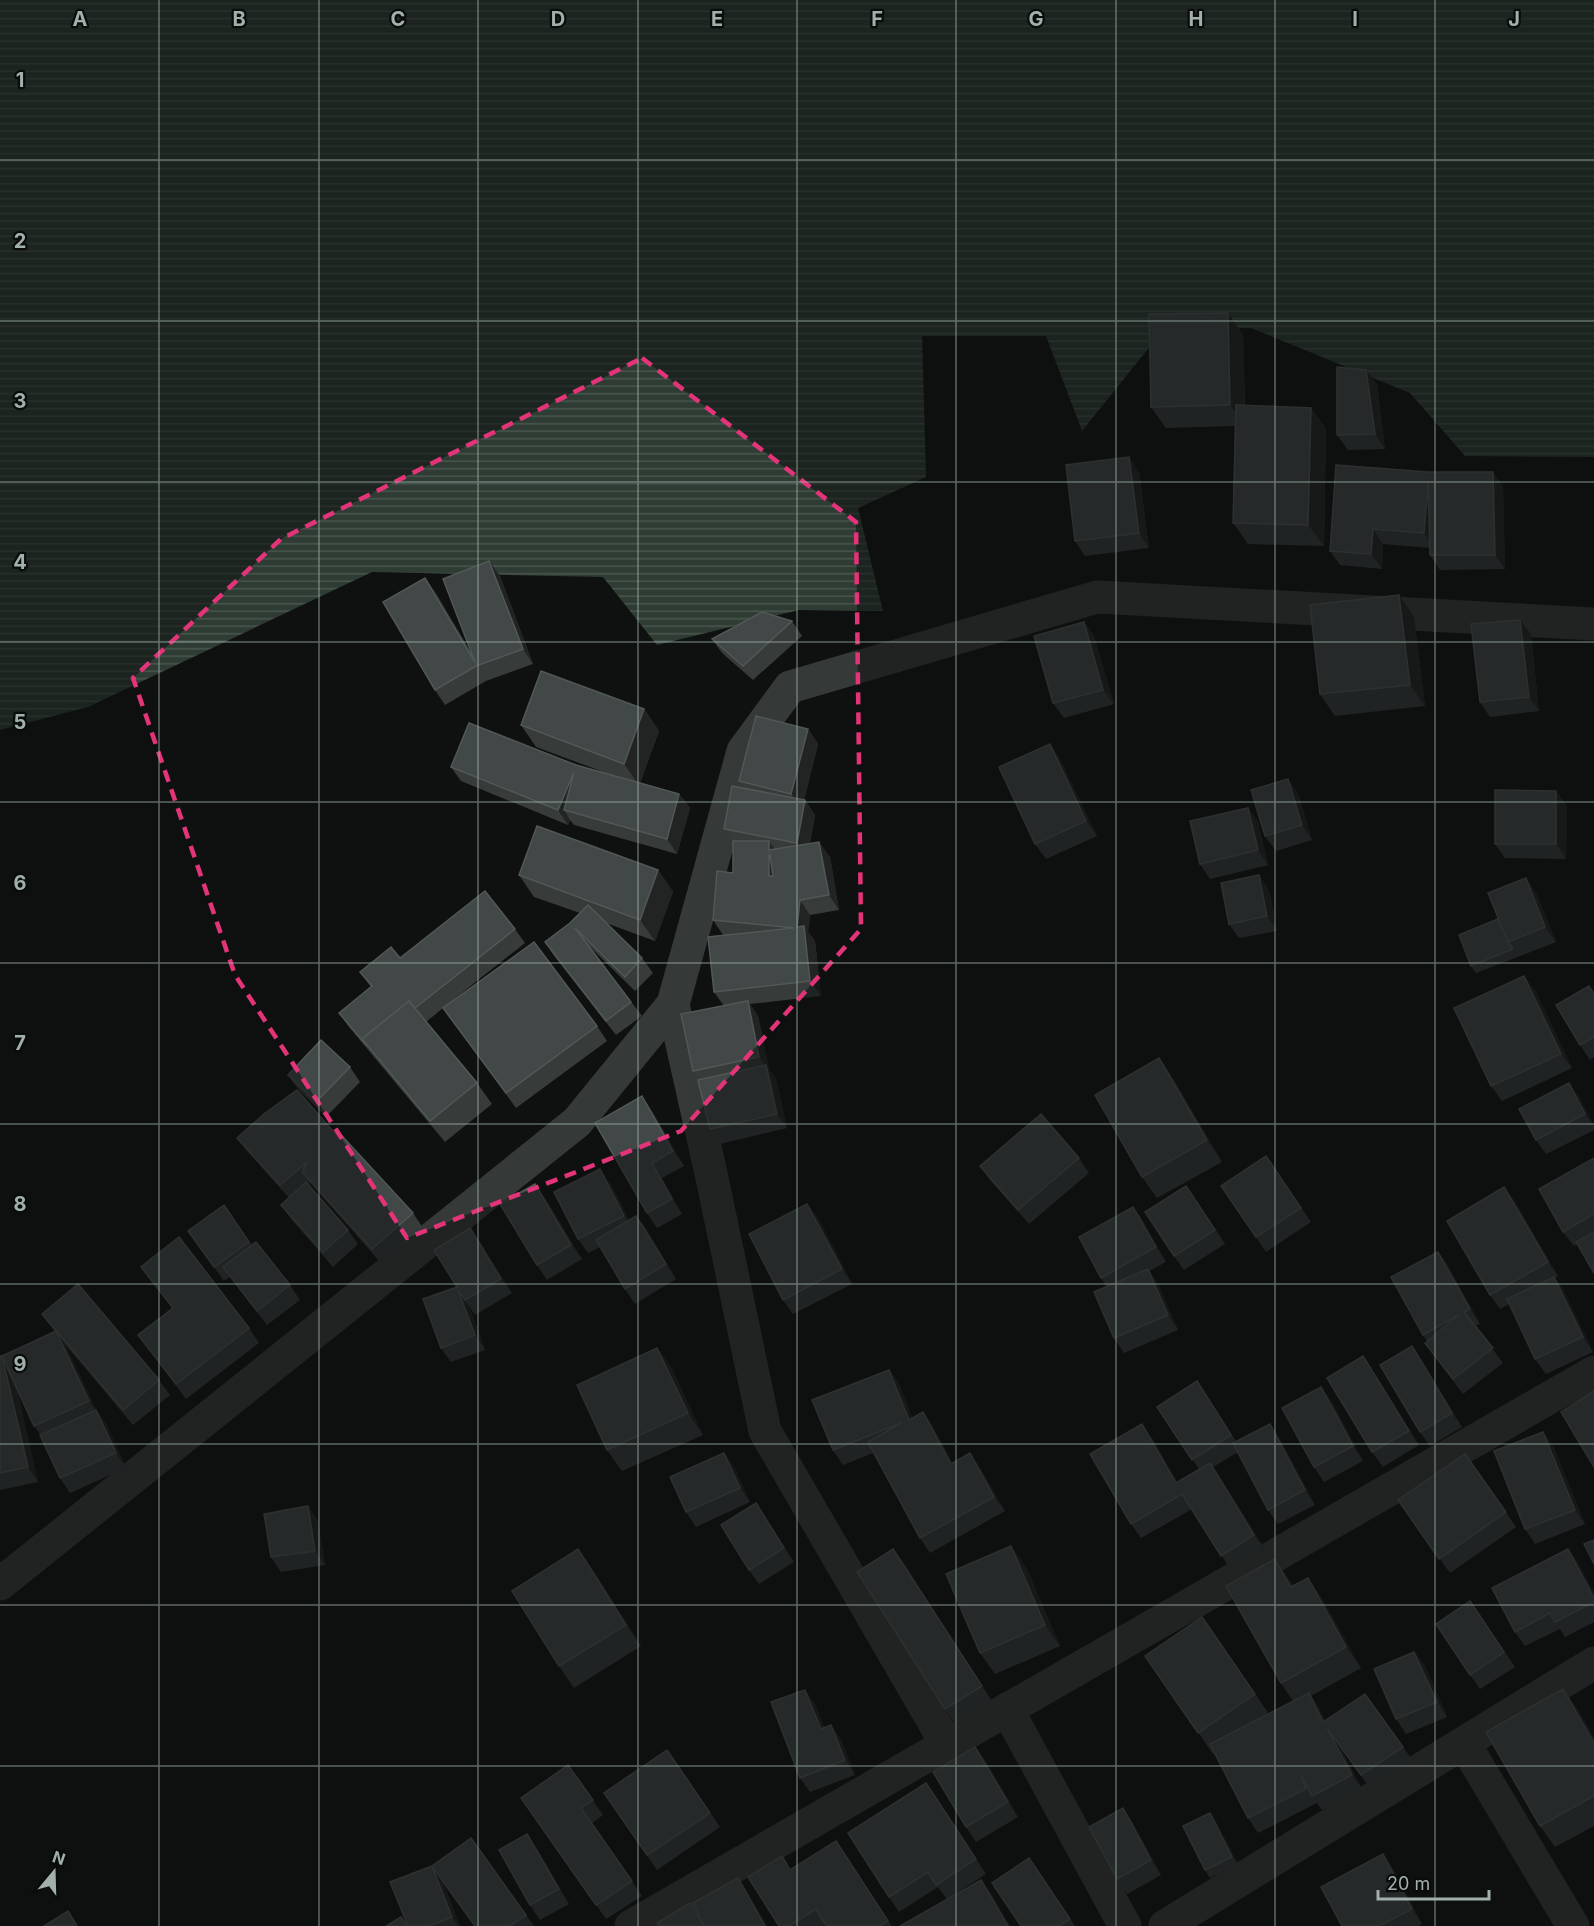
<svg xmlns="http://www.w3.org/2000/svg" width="1594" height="1926" viewBox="0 0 1594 1926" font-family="Inter,sans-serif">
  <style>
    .water { fill: url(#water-rules) }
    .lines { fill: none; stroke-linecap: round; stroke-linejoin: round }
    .minor { stroke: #353a39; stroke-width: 33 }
    .wall { fill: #373b3a }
    .shaded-wall { fill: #222424 }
    .building { fill: #424747; stroke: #515856; stroke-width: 1.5; fill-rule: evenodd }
    .marked { fill: none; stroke: #e33479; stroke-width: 4.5; stroke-dasharray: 12 8; stroke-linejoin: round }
    .grid { fill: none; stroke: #a1b0ab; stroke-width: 1.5; stroke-opacity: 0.55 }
    .grid-label { font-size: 20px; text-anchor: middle; font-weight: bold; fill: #a1b0ab; stroke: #0a0b0b; stroke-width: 4.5; stroke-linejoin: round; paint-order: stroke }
  </style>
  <defs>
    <pattern id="water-rules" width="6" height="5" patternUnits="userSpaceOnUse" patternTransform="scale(1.5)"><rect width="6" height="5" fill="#2e3c33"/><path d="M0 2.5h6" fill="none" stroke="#49564e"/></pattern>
  </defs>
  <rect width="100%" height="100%" fill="#0f1010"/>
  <path class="water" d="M0,0H1594V457L1465,456L1410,393L1251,328L1164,329L1082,431L1046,336H922L926,477L858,508L883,611L799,610L657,645L603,577L372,572L88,707L0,730Z"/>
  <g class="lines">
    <g class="minor">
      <path d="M673,1004L712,1178L765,1431L947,1745"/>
      <path d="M0,1584L577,1122L673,1004L743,751L790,687L1097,597L1594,624"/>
      <path d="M1007,1709L1125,1926"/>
      <path d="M1464,1743L1573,1926"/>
      <path d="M631,1926L1594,1372"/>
      <path d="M1165,1926L1594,1663"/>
    </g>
  </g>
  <g class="wall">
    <path d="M1228,313L1243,335L1245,406L1311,408L1326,429L1324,546L1248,544L1233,523L1235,426L1166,428L1151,407Z"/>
    <path d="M1377,384L1385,449L1348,450L1337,435Z"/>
    <path d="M1139,472L1149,548L1085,556L1075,541Z"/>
    <path d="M1428,472H1493L1503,486L1505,569L1440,570L1430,555V548L1383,544L1382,569L1340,565L1330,551Z"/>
    <path d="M500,576L533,664L486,681L445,705L435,690L436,593L472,654Z"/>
    <path d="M1399,595L1414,617L1425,706L1335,716L1320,694Z"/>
    <path d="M792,621L802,636L753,680L722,653L712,639Z"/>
    <path d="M1084,622L1094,636L1114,704L1064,718L1053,703Z"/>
    <path d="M1531,634L1539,711L1490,717L1480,702Z"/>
    <path d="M644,709L659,731L640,783L679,794L690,808L677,854L574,825L570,820L568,825L461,781L451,767L576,765L614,776L536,747L521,725Z"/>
    <path d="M808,729L818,744L804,800H805L815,815L810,843L830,857L839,910L810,915L808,932L815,941L821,996L750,1004L758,1016L769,1069L776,1079L787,1128L720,1144L710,1129L699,1080L693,1071L724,1006L714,992L723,935L713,920L733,873V842L724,829L745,789L739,781Z"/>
    <path d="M1060,759L1097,836L1046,859L1035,844Z"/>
    <path d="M1556,791L1567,806L1566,859L1505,858L1495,844Z"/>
    <path d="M1298,793L1312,840L1276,851L1265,836Z"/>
    <path d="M1248,808L1258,822L1268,865L1210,879L1200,864Z"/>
    <path d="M658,870L673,892L655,941L606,923L642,958L653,973L635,991L589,946L642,1016L616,1035L555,957L545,942L570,923L580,913L534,897L519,875Z"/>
    <path d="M1269,890L1277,931L1239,938L1229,924Z"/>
    <path d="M1536,893L1556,942L1476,973L1471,966L1498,919Z"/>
    <path d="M515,929L525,943L444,1007L597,1026L607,1041L516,1108L443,1008L426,1022L477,1083L492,1104L445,1142L349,1027L339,1013L371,987L360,972L400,958Z"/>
    <path d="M1589,986L1594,993V1057L1590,1060L1580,1045Z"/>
    <path d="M1535,990L1572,1068L1502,1101L1491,1086Z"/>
    <path d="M1159,1058L1174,1080L1222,1162L1157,1198L1142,1177Z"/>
    <path d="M350,1067L360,1082L326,1117L298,1089L288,1075Z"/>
    <path d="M1579,1097L1594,1126V1130L1546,1154L1536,1140Z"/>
    <path d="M652,1111L684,1166L662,1178L682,1214L657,1228L647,1213Z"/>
    <path d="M237,1138H339L413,1213L423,1228L382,1264L310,1183L308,1184L348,1230L358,1244L333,1267L291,1219L281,1205L289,1198L248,1152Z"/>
    <path d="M1266,1156L1311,1222L1266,1252L1221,1186Z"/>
    <path d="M1079,1158L1089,1173L1029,1224L990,1180L980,1166Z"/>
    <path d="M1594,1158V1273L1577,1244L1574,1246L1563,1232Z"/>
    <path d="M610,1183L629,1220L636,1216L647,1230L676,1279L635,1304L625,1289L600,1247L588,1253L578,1239Z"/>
    <path d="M1504,1187L1515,1202L1558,1276L1555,1278L1564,1291L1593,1352L1546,1374L1535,1359L1509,1304L1500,1309L1490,1295Z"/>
    <path d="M545,1198L582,1259L547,1280L537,1265Z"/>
    <path d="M1197,1201L1225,1244L1184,1270L1174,1256Z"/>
    <path d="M807,1204L818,1218L852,1284L793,1314L783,1300Z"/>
    <path d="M224,1205L252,1245L290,1285L300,1300L267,1325L230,1277L224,1281L188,1231Z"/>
    <path d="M1133,1207L1143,1221L1166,1262L1149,1271L1158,1284L1178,1330L1124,1353L1114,1338L1107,1287L1101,1278Z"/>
    <path d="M480,1242L512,1293L475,1315L469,1306L485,1350L451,1362L441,1348Z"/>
    <path d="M1438,1252L1448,1266L1480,1324L1475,1326L1503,1363L1463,1394L1425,1343L1427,1341L1423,1335Z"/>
    <path d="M141,1267L249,1328L259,1343L186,1399L138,1335L173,1309Z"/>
    <path d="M42,1314L159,1380L170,1395L133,1425L64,1343L96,1410L106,1424L126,1468L70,1493L60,1478L41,1435L34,1426L16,1385L38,1482L0,1490V1356L55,1332Z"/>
    <path d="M657,1348L672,1369L703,1435L622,1471L607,1450Z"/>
    <path d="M1422,1361L1462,1427L1430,1446L1420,1432Z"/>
    <path d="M889,1370L899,1384L912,1418L923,1412L933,1427L952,1463L980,1468L1005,1511L930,1553L920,1538L873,1453L843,1465L833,1450Z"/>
    <path d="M1373,1371L1419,1445L1383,1467L1372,1452Z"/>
    <path d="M1321,1387L1332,1402L1363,1461L1324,1482L1314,1467Z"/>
    <path d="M1207,1396L1236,1441L1280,1439L1315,1505L1278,1524L1268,1510L1238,1452L1213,1467L1265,1549L1231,1570L1192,1509L1141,1538L1131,1524L1152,1438L1177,1482L1199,1469L1157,1407Z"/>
    <path d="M1543,1432L1553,1446L1585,1524L1535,1544L1525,1529Z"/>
    <path d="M724,1453L734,1467L750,1502L696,1527L686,1512Z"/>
    <path d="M1465,1454L1516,1527L1450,1573L1398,1500Z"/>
    <path d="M308,1506L318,1521L325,1565L281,1572L271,1557Z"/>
    <path d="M766,1518L794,1562L759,1584L749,1570Z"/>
    <path d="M893,1549L992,1701L955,1724L945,1709Z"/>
    <path d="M1568,1549L1578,1563L1594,1593V1622L1565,1637L1560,1629L1525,1646L1515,1632Z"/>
    <path d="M1026,1567L1060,1646L995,1674L980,1653Z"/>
    <path d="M593,1570L641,1646L574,1688L559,1666Z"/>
    <path d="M1290,1581L1293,1586L1323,1600L1361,1668L1311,1696L1319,1708L1325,1721L1365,1694L1413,1761L1371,1790L1338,1743L1362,1789L1322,1810L1316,1802L1317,1803L1258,1833L1248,1818L1215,1753L1213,1754L1145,1656L1202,1617L1269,1714L1293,1701L1281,1683Z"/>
    <path d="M1470,1601L1515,1667L1480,1689L1470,1675Z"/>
    <path d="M1414,1652L1425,1666L1447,1717L1406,1734L1396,1719Z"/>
    <path d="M1563,1689L1578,1710L1594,1738V1826L1555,1847L1540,1826Z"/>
    <path d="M805,1690L815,1704L824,1727L831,1725L841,1740L855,1775L810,1792L800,1778Z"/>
    <path d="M975,1747L986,1762L1018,1817L976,1842L966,1827Z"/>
    <path d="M667,1750L720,1827L657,1870L604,1793Z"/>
    <path d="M568,1765L603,1815L592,1823L642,1896L606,1919L521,1798Z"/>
    <path d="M926,1783L986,1874L947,1899L938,1887L899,1912L889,1897Z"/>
    <path d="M1123,1808L1133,1823L1161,1875L1127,1894L1117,1879Z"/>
    <path d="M1215,1820L1238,1864L1210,1878L1205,1870Z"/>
    <path d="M527,1834L537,1849L569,1904L540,1920L530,1905Z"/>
    <path d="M471,1838L534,1926H475L442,1880L460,1926H408L432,1866Z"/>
    <path d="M1383,1854L1393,1869L1422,1924L1418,1926H1342Z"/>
    <path d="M846,1856L892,1926H826L825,1924L823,1926H779L791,1870Z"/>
    <path d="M1029,1858L1075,1926H1021Z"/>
  </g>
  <g class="shaded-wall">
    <path d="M1228,313L1243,335L1245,426L1230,405Z"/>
    <path d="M1366,370L1377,384L1385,449L1375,434Z"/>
    <path d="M1311,408L1326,429L1324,546L1308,525Z"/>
    <path d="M1129,457L1139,472L1149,548L1139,533Z"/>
    <path d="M1493,472L1503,486L1505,569L1495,555Z"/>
    <path d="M1428,483L1434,548L1424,533Z"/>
    <path d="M1373,529L1383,544L1382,569L1371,554Z"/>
    <path d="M489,561L500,576L533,664L523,649Z"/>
    <path d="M425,578L436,593L478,666L475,662Z"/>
    <path d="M1399,595L1414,617L1425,706L1410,685Z"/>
    <path d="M1520,620L1531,634L1539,711L1529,697Z"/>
    <path d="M1084,622L1094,636L1114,704L1103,690Z"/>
    <path d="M644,709L659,731L639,785L624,764Z"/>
    <path d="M808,729L818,744L802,808L791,794Z"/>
    <path d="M1050,744L1060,759L1097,836L1086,821Z"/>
    <path d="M574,772L564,810L570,820L568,825L558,810Z"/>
    <path d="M1288,779L1298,793L1312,840L1302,825Z"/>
    <path d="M1556,791L1567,806L1566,859L1556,844Z"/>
    <path d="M679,794L690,808L677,854L667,839Z"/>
    <path d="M805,800L815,815L807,858L797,843Z"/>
    <path d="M1248,808L1258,822L1268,865L1258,850Z"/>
    <path d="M769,841L779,856L769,850Z"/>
    <path d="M819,842L830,857L839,910L829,895Z"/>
    <path d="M769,855L779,869V890L769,876Z"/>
    <path d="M658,870L673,892L655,941L640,920Z"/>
    <path d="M1259,875L1269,890L1277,931L1267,916Z"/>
    <path d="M1526,878L1536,893L1556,942L1545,927Z"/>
    <path d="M800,900L810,915L808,932L815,941L821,996L810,981L797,927Z"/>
    <path d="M1524,976L1535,990L1572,1068L1561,1054Z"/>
    <path d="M748,1001L758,1016L769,1069L776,1079L787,1128L777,1114L766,1067L759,1057Z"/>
    <path d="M1159,1058L1174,1080L1222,1162L1207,1140Z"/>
    <path d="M1569,1083L1579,1097L1594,1126L1585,1114Z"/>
    <path d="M642,1096L652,1111L684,1166L673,1151Z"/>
    <path d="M652,1163L662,1178L682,1214L672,1199Z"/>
    <path d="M600,1169L610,1183L634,1230L624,1216Z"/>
    <path d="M535,1184L545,1198L582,1259L571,1245Z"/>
    <path d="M1504,1187L1515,1202L1558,1276L1548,1262Z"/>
    <path d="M807,1204L818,1218L852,1284L842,1269Z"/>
    <path d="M1133,1207L1143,1221L1166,1262L1156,1247Z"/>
    <path d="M636,1216L647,1230L676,1279L666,1264Z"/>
    <path d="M470,1228L480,1242L512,1293L501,1279Z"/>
    <path d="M1438,1252L1448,1266L1480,1324L1470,1309Z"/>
    <path d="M1148,1269L1158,1284L1178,1330L1168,1315Z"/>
    <path d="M1554,1277L1564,1291L1593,1352L1583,1337Z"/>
    <path d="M458,1290L469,1306L485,1350L475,1335Z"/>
    <path d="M56,1331L66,1346L98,1413L96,1410L106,1424L126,1468L116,1453L99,1416L89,1401Z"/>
    <path d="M1412,1346L1422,1361L1462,1427L1452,1413Z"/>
    <path d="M657,1348L672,1369L703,1435L688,1413Z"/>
    <path d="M2,1356L12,1370L38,1482L28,1467Z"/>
    <path d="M1363,1356L1373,1371L1419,1445L1409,1431Z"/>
    <path d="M889,1370L899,1384L919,1434L909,1420Z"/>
    <path d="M1321,1387L1332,1402L1363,1461L1353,1446Z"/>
    <path d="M923,1412L933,1427L961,1478L951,1464Z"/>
    <path d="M1142,1424L1152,1438L1186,1498L1176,1483Z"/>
    <path d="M1270,1424L1280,1439L1315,1505L1305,1490Z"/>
    <path d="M1543,1432L1553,1446L1585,1524L1575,1510Z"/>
    <path d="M724,1453L734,1467L750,1502L740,1488Z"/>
    <path d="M970,1453L980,1468L1005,1511L994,1497Z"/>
    <path d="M1210,1463L1220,1477L1265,1549L1254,1535Z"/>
    <path d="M756,1503L766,1518L794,1562L784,1548Z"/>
    <path d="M308,1506L318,1521L325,1565L315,1551Z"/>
    <path d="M1011,1546L1026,1567L1060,1646L1045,1625Z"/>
    <path d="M578,1549L593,1570L641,1646L626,1625Z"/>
    <path d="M893,1549L904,1563L992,1701L982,1686Z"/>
    <path d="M1568,1549L1578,1563L1594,1593V1598Z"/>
    <path d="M1275,1559L1290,1581L1306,1609L1291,1587Z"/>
    <path d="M1308,1578L1323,1600L1361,1668L1346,1647Z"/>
    <path d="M1414,1652L1425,1666L1447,1717L1437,1702Z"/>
    <path d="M1563,1689L1578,1710L1594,1738V1743Z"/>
    <path d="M805,1690L815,1704L831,1743L821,1729Z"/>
    <path d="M1309,1693L1319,1708L1362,1789L1352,1775Z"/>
    <path d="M831,1725L841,1740L855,1775L845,1760Z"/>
    <path d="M975,1747L986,1762L1018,1817L1008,1802Z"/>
    <path d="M926,1783L937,1798L986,1874L976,1859Z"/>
    <path d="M1123,1808L1133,1823L1161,1875L1151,1860Z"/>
    <path d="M1210,1813L1215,1820L1238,1864L1232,1857Z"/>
    <path d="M527,1834L537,1849L569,1904L559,1889Z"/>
    <path d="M836,1841L846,1856L892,1926L888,1921Z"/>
    <path d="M1383,1854L1393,1869L1422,1924L1412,1909Z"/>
    <path d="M432,1866L442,1880L460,1926H458L452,1917Z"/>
    <path d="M738,1878L748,1893L767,1926H765Z"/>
    <path d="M981,1880L992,1895L1010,1926H1008Z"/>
  </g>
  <g class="building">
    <path d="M1228,313L1230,405L1151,407L1149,314Z"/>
    <path d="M1337,367L1366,370L1375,434L1337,435Z"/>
    <path d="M1236,405L1311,408L1308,525L1233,523Z"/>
    <path d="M1129,457L1139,533L1075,541L1066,465Z"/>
    <path d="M1336,465L1428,472H1493L1495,555H1430L1428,483L1424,533L1373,529L1371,554L1330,551Z"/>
    <path d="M489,561L523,649L476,666L435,690L383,602L425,578L475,662L443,579Z"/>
    <path d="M1399,595L1410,685L1320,694L1310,605Z"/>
    <path d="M762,612L792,621L743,666L712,639Z"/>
    <path d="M1520,620L1529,697L1480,702L1471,624Z"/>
    <path d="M1084,622L1103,690L1053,703L1034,636Z"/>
    <path d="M541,671L644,709L624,764L521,725Z"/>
    <path d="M756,716L808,729L791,794L739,781Z"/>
    <path d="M469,723L576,765L679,794L667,839L564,810L574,772L558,810L451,767Z"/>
    <path d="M1050,744L1086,821L1035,844L999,767Z"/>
    <path d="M1288,779L1302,825L1265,836L1251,790Z"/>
    <path d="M732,786L805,800L797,843L724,829Z"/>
    <path d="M1495,790L1556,791V844H1495Z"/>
    <path d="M1248,808L1258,850L1200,864L1190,821Z"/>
    <path d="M537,826L658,870L640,920L519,875Z"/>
    <path d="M733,841H769V850L819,842L829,895L800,900L797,927L804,926L810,981L714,992L708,937L794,928L713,920L717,871L733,873ZM769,855H770L773,876H769Z"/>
    <path d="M1259,875L1267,916L1229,924L1221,883Z"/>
    <path d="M1526,878L1545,927L1508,942L1488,893Z"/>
    <path d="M485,891L515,929L415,1008L409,1001L362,1039L367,1046L339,1013L372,986L360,972L391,947L400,958Z"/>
    <path d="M588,905L642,958L625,977L575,928L631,1002L606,1021L545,942L570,923Z"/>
    <path d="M1498,919L1508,942L1513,949L1471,966L1459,935Z"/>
    <path d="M534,942L597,1026L506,1093L443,1008Z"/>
    <path d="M1524,976L1561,1054L1491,1086L1454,1008Z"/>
    <path d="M1589,986L1594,994V1037L1580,1045L1556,1005Z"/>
    <path d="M409,1001L477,1083L430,1121L362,1039Z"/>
    <path d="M748,1001L759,1057L693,1071L681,1014Z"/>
    <path d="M321,1040L350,1067L316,1102L288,1075Z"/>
    <path d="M1159,1058L1207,1140L1142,1177L1095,1095Z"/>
    <path d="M766,1065L777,1114L710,1129L698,1080Z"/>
    <path d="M1569,1083L1585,1114L1536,1140L1519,1109Z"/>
    <path d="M297,1090L339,1138L342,1136L413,1213L372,1249L302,1172L307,1162L280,1185L237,1138L264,1114Z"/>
    <path d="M642,1096L673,1151L652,1163L672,1199L647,1213L595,1123Z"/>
    <path d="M1041,1114L1079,1158L1018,1210L980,1166Z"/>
    <path d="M1266,1156L1301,1208L1256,1237L1221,1186Z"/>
    <path d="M1594,1158V1214L1563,1232L1539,1189Z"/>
    <path d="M600,1169L624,1216L578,1239L554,1192Z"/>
    <path d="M306,1182L348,1230L323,1252L281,1205Z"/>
    <path d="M535,1184L571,1245L537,1265L500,1204Z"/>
    <path d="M1186,1186L1215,1230L1174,1256L1145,1212Z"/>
    <path d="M1504,1187L1548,1262L1490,1295L1447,1221Z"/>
    <path d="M807,1204L842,1269L783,1300L749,1234Z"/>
    <path d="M224,1205L249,1242L214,1267L188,1231Z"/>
    <path d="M1133,1207L1156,1247L1101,1278L1079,1237Z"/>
    <path d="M636,1216L666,1264L625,1289L596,1240Z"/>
    <path d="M470,1228L501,1279L465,1300L458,1290L475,1335L441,1348L423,1299L457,1287L434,1250Z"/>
    <path d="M1594,1232V1273L1576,1242Z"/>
    <path d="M179,1237L249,1328L176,1384L138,1335L173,1308L141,1267Z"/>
    <path d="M256,1242L290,1285L257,1311L223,1267Z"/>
    <path d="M1438,1252L1470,1309L1464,1312L1493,1348L1453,1379L1425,1343L1460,1314L1423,1335L1391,1277Z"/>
    <path d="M1148,1269L1168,1315L1114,1338L1094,1292Z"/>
    <path d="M1554,1277L1583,1337L1535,1359L1507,1299Z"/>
    <path d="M78,1284L159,1380L123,1410L42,1314Z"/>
    <path d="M56,1331L89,1401L34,1426L2,1356Z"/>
    <path d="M1412,1346L1452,1413L1420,1432L1380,1365Z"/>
    <path d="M657,1348L688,1413L607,1450L577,1385Z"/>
    <path d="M0,1356H2L28,1467L0,1473Z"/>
    <path d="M1363,1356L1409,1431L1372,1452L1327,1378Z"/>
    <path d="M889,1370L909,1420L923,1412L951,1464L970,1453L994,1497L920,1538L868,1442L901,1423L833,1450L812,1400Z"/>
    <path d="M1197,1381L1231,1435L1192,1460L1157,1407Z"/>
    <path d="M1321,1387L1353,1446L1314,1467L1282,1408Z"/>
    <path d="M1594,1391V1467L1561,1412Z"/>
    <path d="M96,1410L116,1453L60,1478L40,1435Z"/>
    <path d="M1142,1424L1176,1483L1210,1463L1254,1535L1221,1556L1182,1494L1131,1524L1090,1454Z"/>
    <path d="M1270,1424L1305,1490L1268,1510L1233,1443Z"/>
    <path d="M1543,1432L1575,1510L1525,1529L1494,1451Z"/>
    <path d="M724,1453L740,1488L686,1512L670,1477Z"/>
    <path d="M1465,1454L1506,1512L1439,1559L1398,1500Z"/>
    <path d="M756,1503L784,1548L749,1570L721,1525Z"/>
    <path d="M308,1506L315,1551L271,1557L264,1514Z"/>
    <path d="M1594,1540V1564L1584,1544Z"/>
    <path d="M1011,1546L1045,1625L980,1653L946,1574Z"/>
    <path d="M578,1549L626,1625L559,1666L512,1591Z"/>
    <path d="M893,1549L982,1686L945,1709L857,1572Z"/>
    <path d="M1568,1549L1594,1598V1602L1555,1622L1550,1613L1515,1632L1492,1588Z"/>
    <path d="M1275,1559L1291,1587L1308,1578L1346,1647L1281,1683L1226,1586Z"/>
    <path d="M1470,1601L1504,1652L1470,1675L1436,1624Z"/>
    <path d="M1202,1617L1255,1694L1198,1733L1145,1656Z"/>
    <path d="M1414,1652L1437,1702L1396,1719L1374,1669Z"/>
    <path d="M1563,1689L1594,1743V1796L1540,1826L1486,1732Z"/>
    <path d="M805,1690L821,1729L831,1725L845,1760L800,1778L771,1702Z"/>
    <path d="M1309,1693L1323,1722L1365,1694L1403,1747L1361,1775L1327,1728L1352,1775L1312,1796L1301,1775L1306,1789L1248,1818L1210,1744Z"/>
    <path d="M975,1747L1008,1802L966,1827L933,1772Z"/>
    <path d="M667,1750L710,1813L647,1855L604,1793Z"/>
    <path d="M568,1765L593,1800L581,1808L632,1881L596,1905L521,1798Z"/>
    <path d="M926,1783L976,1859L936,1885L928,1872L889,1897L848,1833Z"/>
    <path d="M1123,1808L1151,1860L1117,1879L1089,1827Z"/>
    <path d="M1210,1813L1232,1857L1205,1870L1183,1826Z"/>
    <path d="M527,1834L559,1889L530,1905L499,1850Z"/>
    <path d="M471,1838L526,1915L510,1926H475L432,1866L452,1917L429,1926H408L390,1882L432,1866Z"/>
    <path d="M836,1841L888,1921L880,1926H826L816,1909L789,1926H779L748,1877L782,1856L790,1870Z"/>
    <path d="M1383,1854L1412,1909L1379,1926H1342L1321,1887Z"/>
    <path d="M1029,1858L1070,1919L1059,1926H1021L992,1883Z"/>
    <path d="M738,1878L765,1926H704L693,1903Z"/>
    <path d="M981,1880L1008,1926H900Z"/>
    <path d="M690,1903L704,1926H659L657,1923Z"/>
    <path d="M68,1911L77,1926H44Z"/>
    <path d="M401,1917L407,1926H386Z"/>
  </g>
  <path d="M0 0H1594V1926H0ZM642,358L856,522L861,929L681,1131L407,1238L235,975L133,678L281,539Z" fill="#0f1010" fill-opacity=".55" fill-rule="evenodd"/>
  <path class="marked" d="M642,358L856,522L861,929L681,1131L407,1238L235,975L133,678L281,539Z"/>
  <path class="grid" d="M159,0V1926M319,0V1926M478,0V1926M638,0V1926M797,0V1926M956,0V1926M1116,0V1926M1275,0V1926M1435,0V1926M0,160H1594M0,321H1594M0,482H1594M0,642H1594M0,802H1594M0,963H1594M0,1124H1594M0,1284H1594M0,1444H1594M0,1605H1594M0,1766H1594"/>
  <g class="grid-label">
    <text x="80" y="26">A</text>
    <text x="239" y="26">B</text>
    <text x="398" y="26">C</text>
    <text x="558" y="26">D</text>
    <text x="717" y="26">E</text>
    <text x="877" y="26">F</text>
    <text x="1036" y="26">G</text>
    <text x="1196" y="26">H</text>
    <text x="1355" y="26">I</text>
    <text x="1514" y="26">J</text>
    <text x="20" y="87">1</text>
    <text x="20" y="248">2</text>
    <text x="20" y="408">3</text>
    <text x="20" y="569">4</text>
    <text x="20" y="729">5</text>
    <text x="20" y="890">6</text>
    <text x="20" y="1050">7</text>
    <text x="20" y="1211">8</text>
    <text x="20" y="1371">9</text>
  </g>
  <g transform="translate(54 1872) rotate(19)" stroke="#0a0b0b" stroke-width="4.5" paint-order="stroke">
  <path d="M0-4.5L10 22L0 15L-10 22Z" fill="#a1b0ab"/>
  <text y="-9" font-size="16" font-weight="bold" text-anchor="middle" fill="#a1b0ab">N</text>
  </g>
  <path d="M1378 1890v9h111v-9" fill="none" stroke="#a1b0ab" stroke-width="3"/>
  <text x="1387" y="1890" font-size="18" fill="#a1b0ab" stroke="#0a0b0b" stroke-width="4.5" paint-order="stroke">20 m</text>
</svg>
